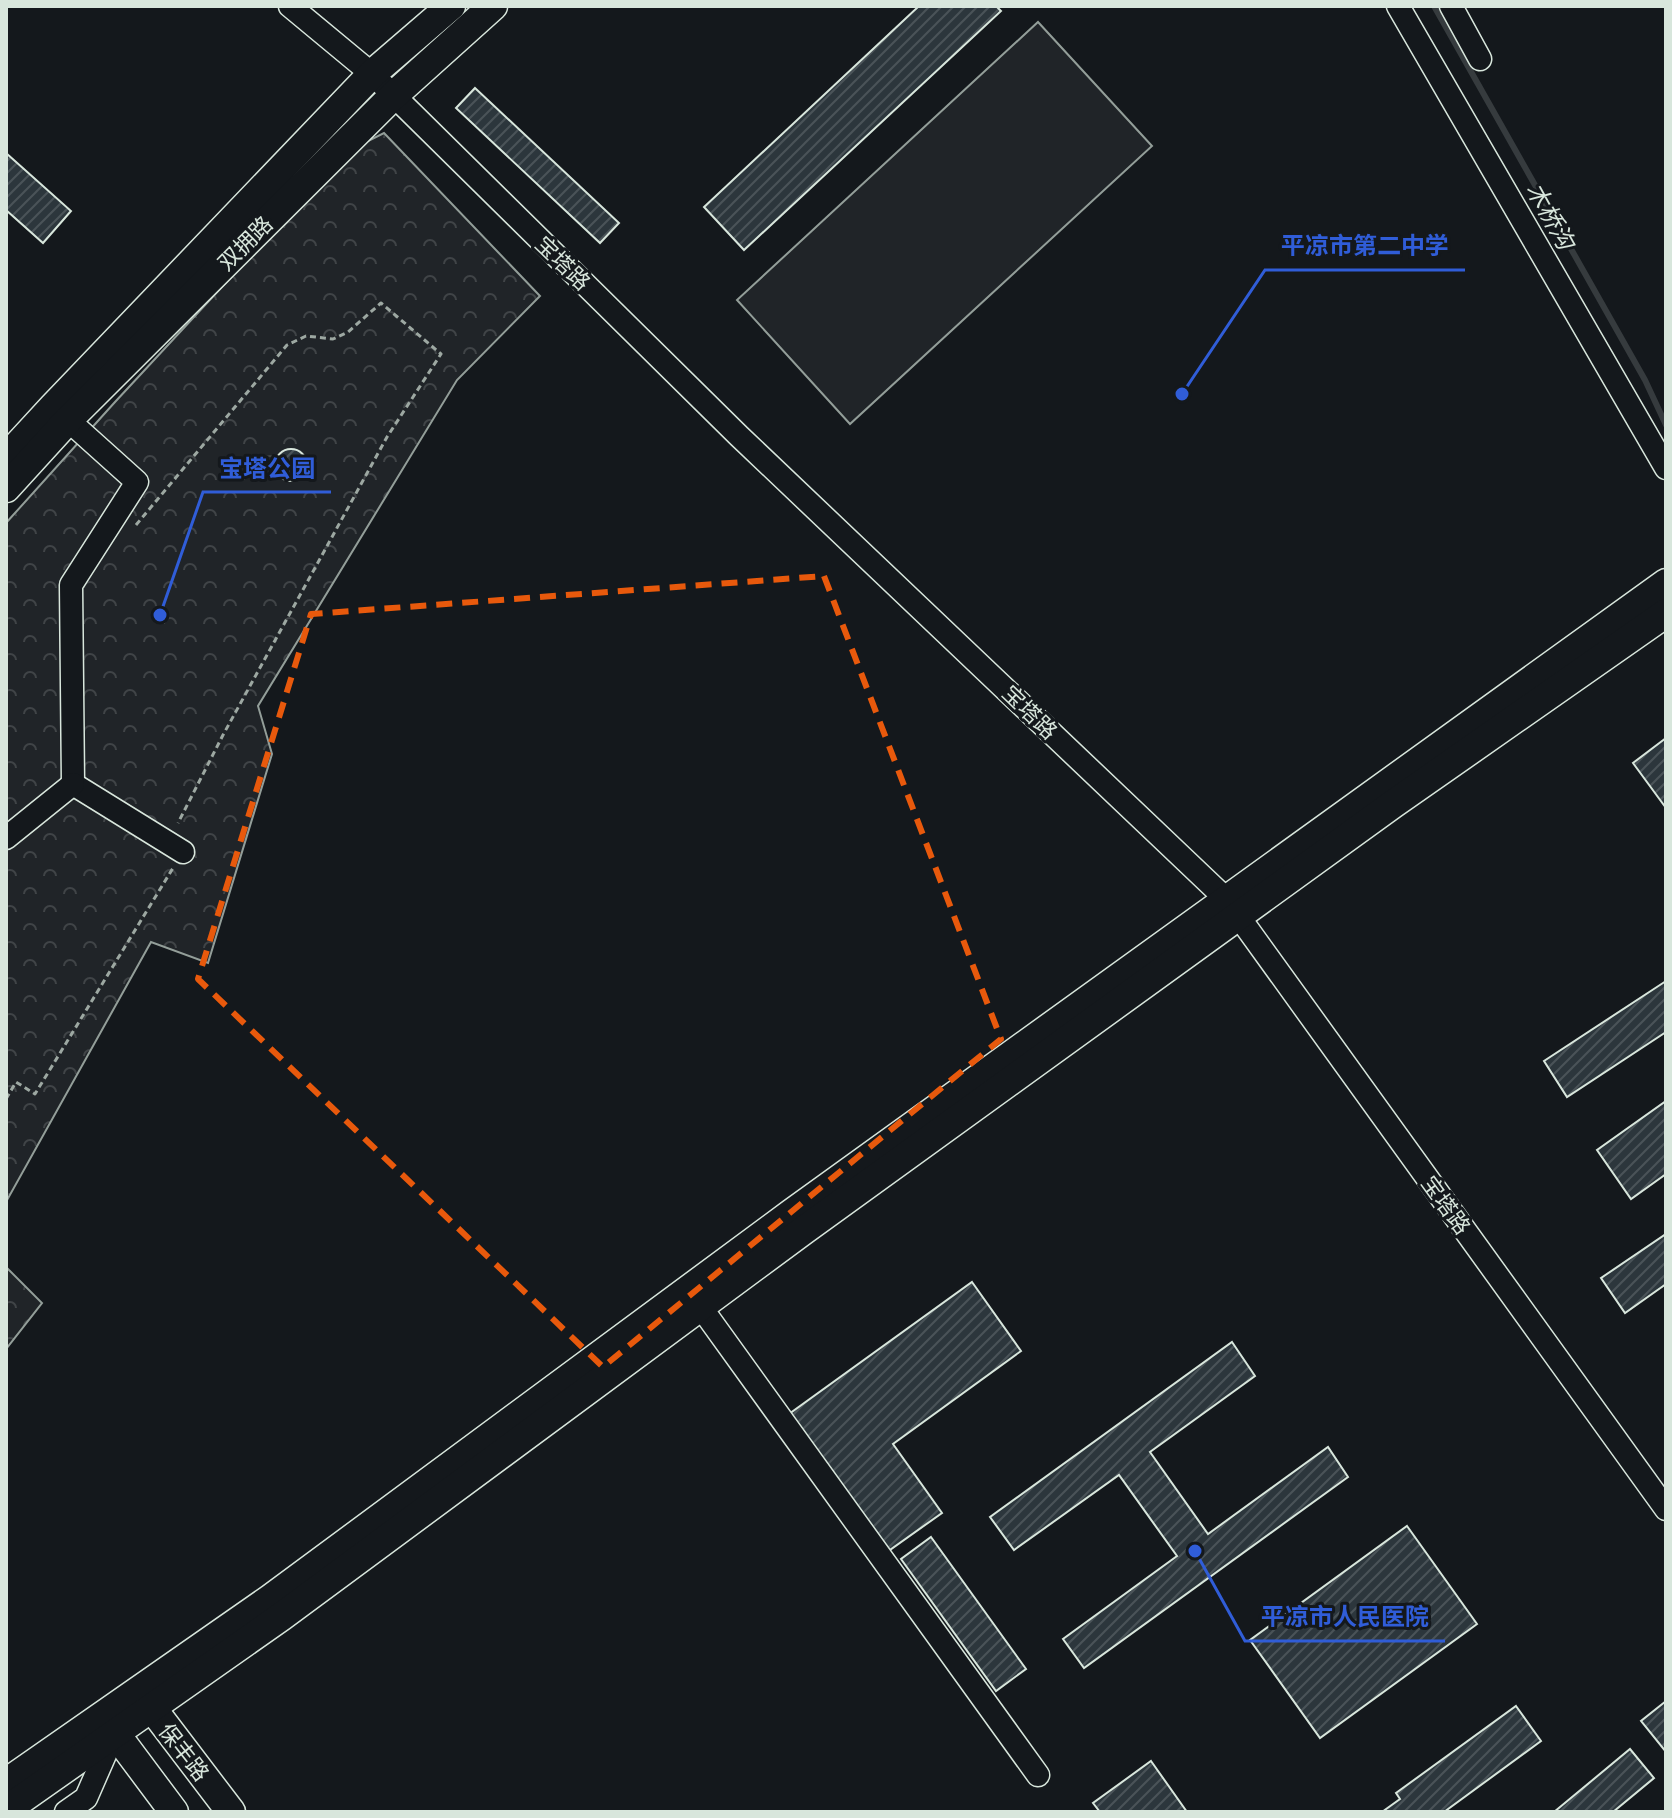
<svg xmlns="http://www.w3.org/2000/svg" width="1672" height="1818" viewBox="0 0 1672 1818" font-family="'PT Sans','Noto Sans SC',sans-serif">
  <style>
    .park { fill: url(#park-crowns); stroke: #939e99; stroke-width: 2 }
    .garden { fill: #202428; stroke: #939e99; stroke-width: 2 }
    .lines { fill: none; stroke-linecap: round; stroke-linejoin: round }
    .stream { stroke: #363b3e; stroke-width: 6 }
    .building { fill: url(#building-hatch); stroke: #d8e6dc; stroke-width: 2 }
    .minor-casing { stroke: #d8e6dc; stroke-width: 25 }
    .major-casing { stroke: #d8e6dc; stroke-width: 31 }
    .path { stroke: #9da8a2; stroke-width: 3; stroke-dasharray: 6 4; stroke-linecap: butt }
    .minor { stroke: #14181c; stroke-width: 22 }
    .major { stroke: #14181c; stroke-width: 28 }
    .marked { fill: none; stroke: #e8590c; stroke-width: 6; stroke-dasharray: 16 10; stroke-linejoin: round }
    .labels { text-anchor: middle; stroke-width: 6; stroke-linejoin: round; paint-order: stroke }
    .street-label { font-size: 22px; fill: #d8e6dc; stroke: #14181c }
    .water-label { font-size: 24px; font-style: italic; fill: #d8e6dc; stroke: #14181c }
    .leader { fill: none; stroke: #305dd8; stroke-width: 3 }
    .callout-dot { fill: #305dd8; stroke: #14181c; stroke-width: 3 }
    .callout-label { font-size: 24px; text-anchor: middle; font-weight: bold; fill: #305dd8; stroke: #14181c; stroke-width: 6; stroke-linejoin: round; paint-order: stroke }
  </style>
  <defs>
    <pattern id="park-crowns" width="20" height="18" patternUnits="userSpaceOnUse" patternTransform="scale(2)"><rect width="20" height="18" fill="#202428"/><path d="M2 6a3 3 0 1 1 6 0M12 15a3 3 0 1 1 6 0" fill="none" stroke="#404447"/></pattern>
    <pattern id="building-hatch" width="6" height="6" patternUnits="userSpaceOnUse" patternTransform="scale(2)"><rect width="6" height="6" fill="#2c363c"/><path d="M-1 1l2-2M0 6l6-6M5 7l2-2" fill="none" stroke="#4a5358"/></pattern>
  </defs>
  <rect width="100%" height="100%" fill="#14181c"/>
  <g class="park">
    <path d="M384,133L540,296L457,380L258,706L272,754L208,963L151,942L6,1202V523L115,402L312,190L358,146Z"/>
    <path d="M6,1267L42,1303L6,1349Z"/>
  </g>
  <path class="garden" d="M1038,22L1152,146L850,424L737,300Z"/>
  <g class="lines">
    <path class="stream" d="M1434,6L1645,380L1666,425"/>
  </g>
  <g class="building">
    <path d="M919,6H996L1001,11L744,250L704,207Z"/>
    <path d="M475,88L619,223L600,243L456,108Z"/>
    <path d="M6,153L71,211L43,243L6,210Z"/>
    <circle cx="291" cy="465" r="16"/>
    <path d="M1666,738V808L1633,763Z"/>
    <path d="M1666,981V1032L1567,1097L1544,1061Z"/>
    <path d="M1666,1101V1174L1631,1199L1597,1150Z"/>
    <path d="M1666,1234V1284L1625,1313L1601,1278Z"/>
    <path d="M972,1282L1021,1351L893,1444L942,1513L887,1552L789,1414Z"/>
    <path d="M1232,1342L1255,1376L1150,1452L1208,1534L1328,1447L1348,1477L1084,1668L1063,1639L1177,1556L1119,1475L1014,1550L990,1517Z"/>
    <path d="M1407,1526L1477,1624L1320,1738L1250,1640Z"/>
    <path d="M931,1537L1026,1669L996,1691L901,1559Z"/>
    <path d="M1666,1701V1752L1641,1721Z"/>
    <path d="M1516,1706L1541,1741L1444,1812H1382L1400,1799L1396,1793Z"/>
    <path d="M1630,1749L1654,1778L1613,1812H1554Z"/>
    <path d="M1151,1761L1187,1812H1100L1093,1803Z"/>
  </g>
  <g class="lines">
    <g class="minor-casing">
      <g id="minor">
        <path d="M290,6L372,74L739,436L1226,899L1666,1509"/>
        <path d="M1398,6L1666,468"/>
        <path d="M1451,6L1480,59"/>
        <path d="M68,420L137,482L71,585L73,784"/>
        <path d="M73,784L183,852"/>
        <path d="M6,838L73,784"/>
        <path d="M700,1306L1038,1775"/>
        <path d="M66,1812L86,1798L114,1734"/>
      </g>
    </g>
    <g class="major-casing">
      <g id="major">
        <path d="M6,458L53,407L372,74L451,6"/>
        <path d="M6,488L68,420L393,96L493,6"/>
        <path d="M142,1695L231,1812"/>
        <path d="M107,1719L115,1733L174,1812"/>
        <path d="M6,1783L270,1599L792,1213L1666,583"/>
        <path d="M6,1810L282,1616L804,1230L1393,804L1666,613"/>
      </g>
    </g>
    <g class="path">
      <path d="M136,525L287,345L306,336L333,339L348,332L381,303L441,354L387,437L223,735L178,823"/>
      <path d="M6,1099L16,1082L35,1094L173,868"/>
    </g>
    <use href="#minor" class="minor"/>
    <use href="#major" class="major"/>
  </g>
  <path class="marked" d="M824,576L1001,1039L603,1367L198,979L311,614Z"/>
  <g class="labels">
    <g class="street-label">
      <text transform="translate(245 243) rotate(-45)" y="8">双拥路</text>
      <text transform="translate(563 263) rotate(44)" y="8">宝塔路</text>
      <text transform="translate(1030 712) rotate(44)" y="8">宝塔路</text>
      <text transform="translate(1446 1205) rotate(54)" y="8">宝塔路</text>
      <text transform="translate(184 1752) rotate(52)" y="8">保丰路</text>
    </g>
    <g class="water-label">
      <text transform="translate(1550 216) rotate(61)" y="8">木桥沟</text>
    </g>
  </g>
  <path class="leader" d="M1182 394L1265 270H1465M160 615L203 492H331M1195 1551L1245 1641H1445"/>
  <g class="callout-dot">
    <circle cx="1182" cy="394" r="8"/>
    <circle cx="160" cy="615" r="8"/>
    <circle cx="1195" cy="1551" r="8"/>
  </g>
  <g class="callout-label">
    <text x="1365" y="254">平凉市第二中学</text>
    <text x="267" y="477">宝塔公园</text>
    <text x="1345" y="1625">平凉市人民医院</text>
  </g>
  <rect width="1672" height="1818" fill="none" stroke="#d8e6dc" stroke-width="16"/>
</svg>
